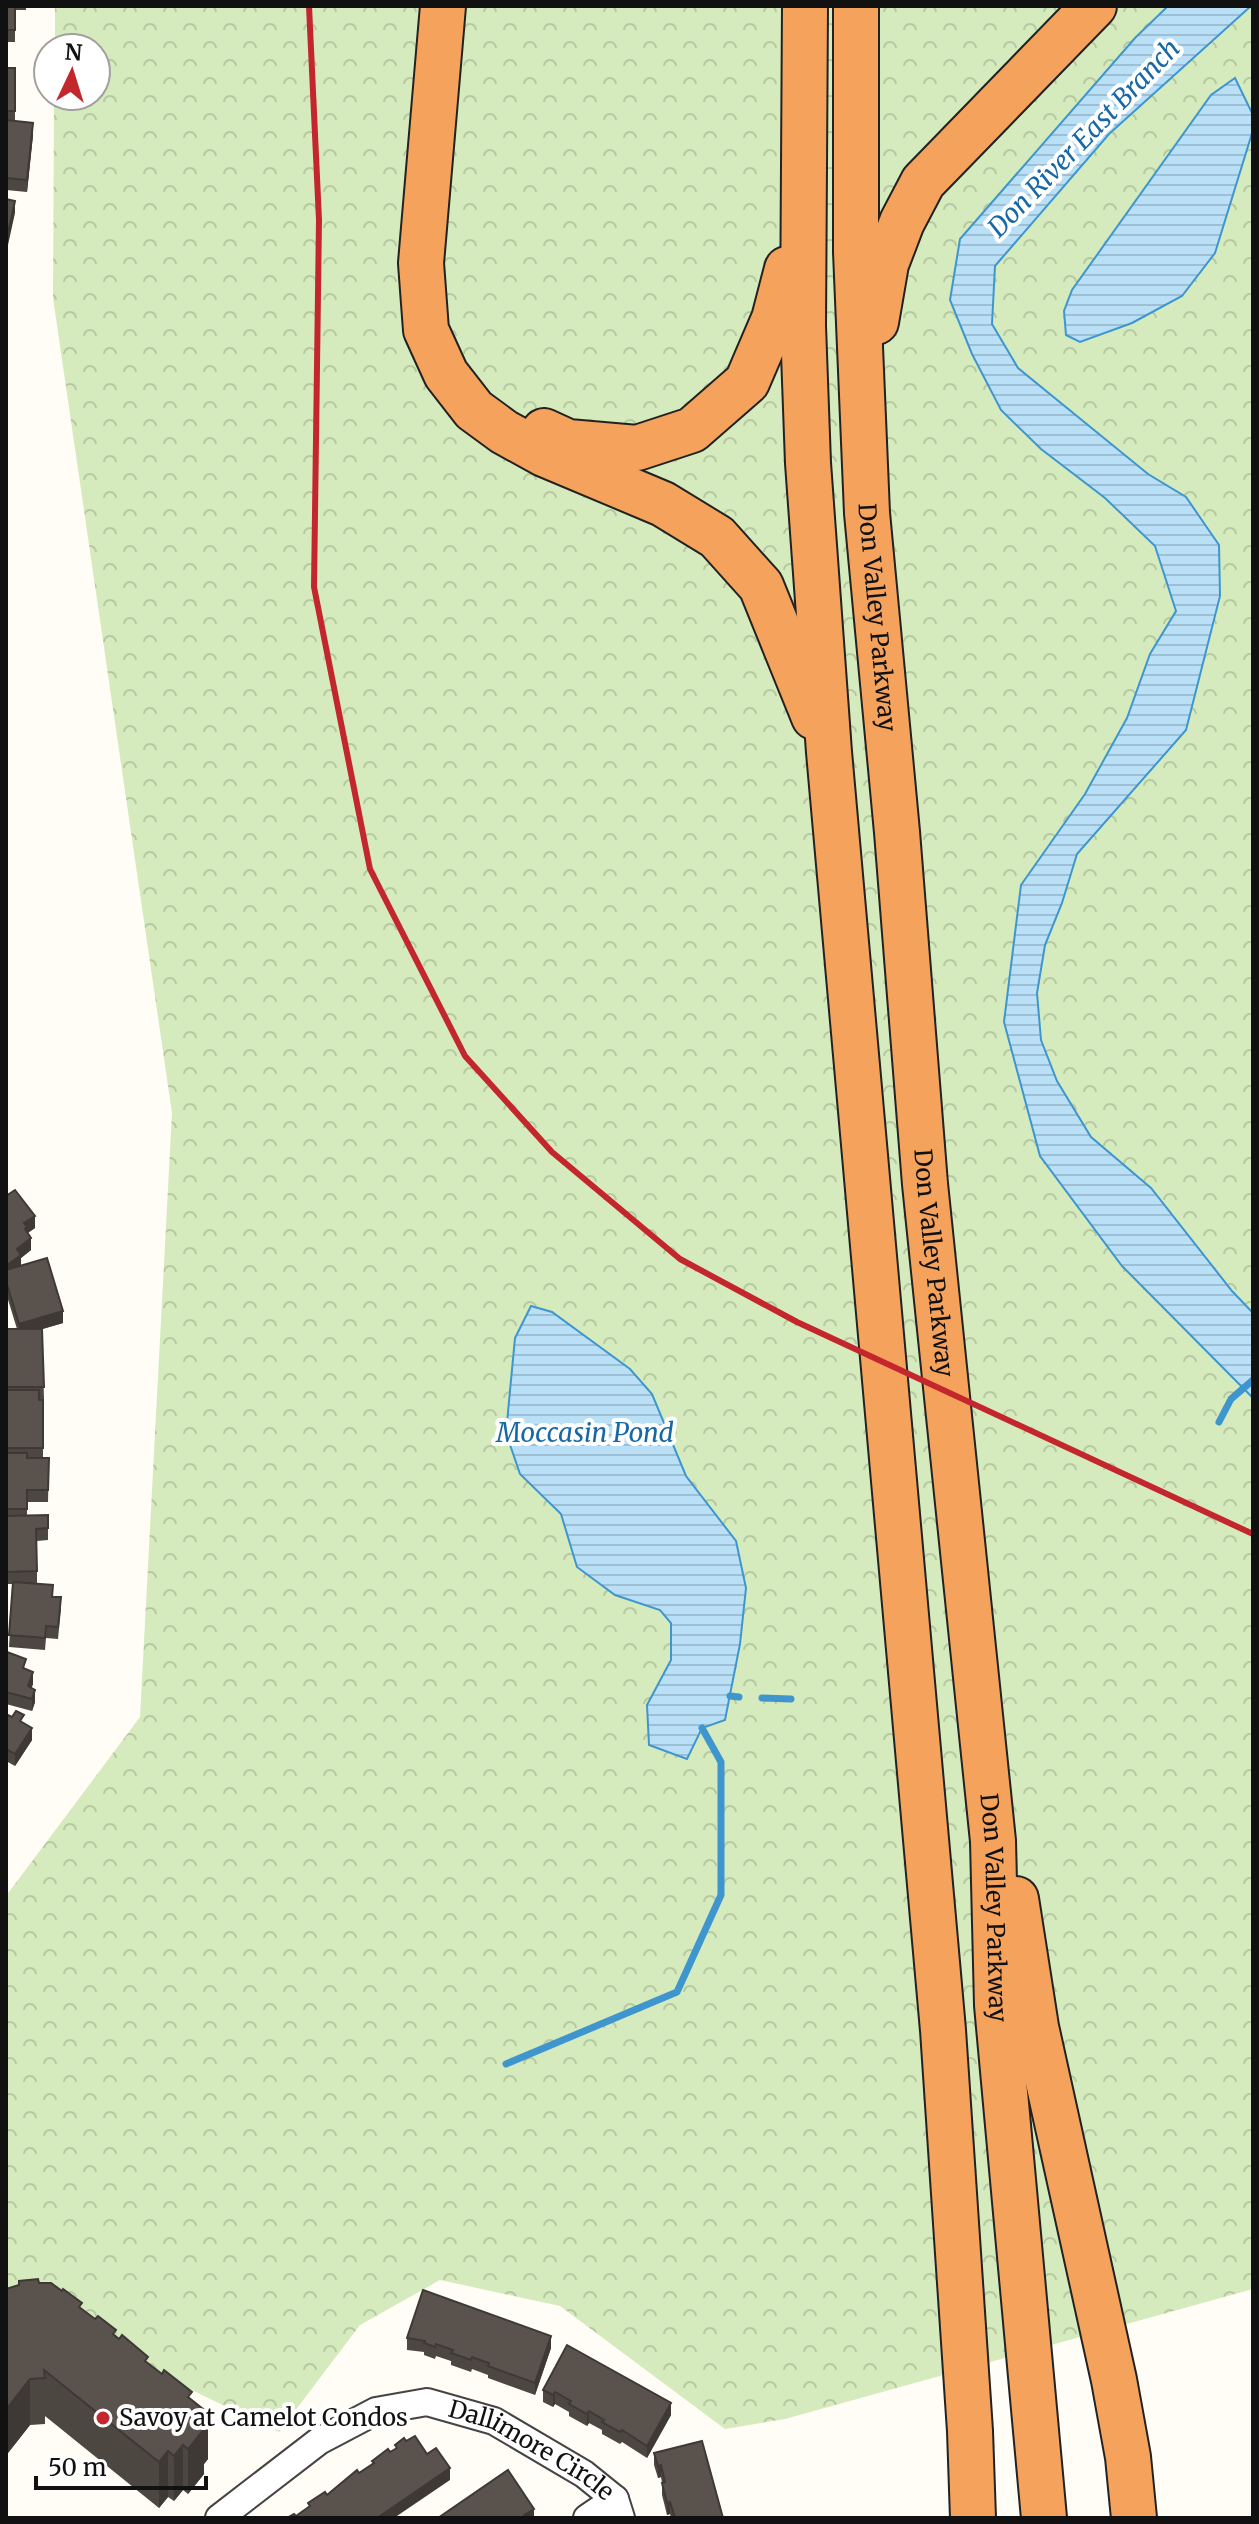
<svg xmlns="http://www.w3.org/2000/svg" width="1259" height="2524" viewBox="0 0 1259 2524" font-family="Merriweather,serif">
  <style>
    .park { fill: url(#park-crowns) }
    .water { fill: url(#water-rules); stroke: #3f96cf; stroke-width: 2 }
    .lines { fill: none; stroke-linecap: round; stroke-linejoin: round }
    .stream { stroke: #3f96cf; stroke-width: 7 }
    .street-casing { stroke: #444; stroke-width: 30 }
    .highway-casing { stroke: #222; stroke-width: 48 }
    .street { stroke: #fff; stroke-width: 26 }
    .highway { stroke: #f5a25d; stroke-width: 44 }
    .rail { stroke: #c4262e; stroke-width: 6 }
    .wall { fill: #4d4742 }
    .shaded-wall { fill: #3f3936 }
    .building { fill: #5a524d; stroke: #3f3936; stroke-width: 2 }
    .poi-dot { fill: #c4262e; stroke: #fff; stroke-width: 3 }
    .labels { text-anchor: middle; stroke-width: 8; stroke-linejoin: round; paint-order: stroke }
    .street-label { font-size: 24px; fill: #111; stroke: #fff }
    .poi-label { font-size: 24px; fill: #111; stroke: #fff; text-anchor: start }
    .water-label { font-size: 26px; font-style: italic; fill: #1768a6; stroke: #fff }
  </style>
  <defs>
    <pattern id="park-crowns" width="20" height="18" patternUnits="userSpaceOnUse" patternTransform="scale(2)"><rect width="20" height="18" fill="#d5ebbd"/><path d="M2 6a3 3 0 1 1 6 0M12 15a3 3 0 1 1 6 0" fill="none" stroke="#b6c8a1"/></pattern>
    <pattern id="water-rules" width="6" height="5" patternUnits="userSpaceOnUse" patternTransform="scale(2)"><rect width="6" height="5" fill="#b9e0f7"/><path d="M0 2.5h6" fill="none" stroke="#9ebfd3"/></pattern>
  </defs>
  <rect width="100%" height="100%" fill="#fffdf5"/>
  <path class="park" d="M55,6H1253V2289L785,2419L725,2429L560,2306L440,2280L360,2325L279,2432L40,2317L6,2295V1896L140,1717L172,1113L53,298L54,96H96V48H55Z"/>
  <g class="water">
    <path d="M1168,6H1251L1109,134L995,266L992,324L1018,368L1148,474L1186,497L1219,545L1220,596L1186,730L1077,854L1062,903L1045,945L1037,993L1041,1040L1057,1081L1091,1137L1151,1188L1232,1291L1253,1313V1398L1122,1266L1040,1156L1004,1022L1021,885L1085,794L1127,718L1150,654L1176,611L1155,546L1105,498L1041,449L1001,410L972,354L950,300L960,239L1135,38Z"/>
    <path d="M1235,78L1253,115V130L1215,253L1182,296L1132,323L1080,342L1066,335L1064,311L1072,290L1211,95Z"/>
    <path d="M531,1306L552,1312L630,1369L652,1394L686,1476L736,1541L746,1588L740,1644L725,1720L702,1728L687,1759L649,1745L647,1705L671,1660V1623L660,1610L615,1595L577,1567L561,1514L520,1474L506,1433L515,1338Z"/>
  </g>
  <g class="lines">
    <g class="stream">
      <path d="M1219,1422L1231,1399L1253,1380"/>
      <path d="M730,1696L739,1697"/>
      <path d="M762,1698L791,1699"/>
      <path d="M506,2064L677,1992L721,1895V1762L702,1728"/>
    </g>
    <g class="street-casing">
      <g id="street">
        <path id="s1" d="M219,2518L319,2441L376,2411L427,2402L494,2421L584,2474L615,2499L621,2518"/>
        <path d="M587,2518L615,2499"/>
      </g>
    </g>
    <g class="highway-casing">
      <g id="highway">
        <path d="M443,6L421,263L426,330L446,374L474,410L504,432L544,454L663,504L717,537L761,586L814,717"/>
        <path d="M805,6L803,326L808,463L829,752L943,2030L970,2431L973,2518"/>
        <path id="s2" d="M856,6V252L867,513L897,832L925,1184L993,1841L997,2005L1044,2518"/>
        <path d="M876,322L886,264L902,222L923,182L1094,6"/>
        <path d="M544,431L568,442L637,448L692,430L747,382L774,319L787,269"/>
        <path d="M1016,1899L1036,2027L1114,2380L1128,2457L1134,2518"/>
      </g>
    </g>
    <use href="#street" class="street"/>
    <use href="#highway" class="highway"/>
    <path class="rail" d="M309,6L319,220L314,587L370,869L465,1056L552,1152L680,1259L797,1322L1253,1534"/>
  </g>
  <g class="wall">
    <path d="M6,6H26V10H15V42H6Z"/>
    <path d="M6,68H15V121L33,135L27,192L6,190Z"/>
    <path d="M6,1196L35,1228L28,1233L31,1250L21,1258V1266L63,1323L42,1329L44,1399H39V1400H43V1458H49L48,1502H27V1516L48,1515V1540L37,1541V1583L53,1597L61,1609L58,1639L46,1638L45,1650L9,1647L13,1584H6V1329H17L6,1293Z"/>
    <path d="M6,1654L26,1669L33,1684L31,1688L35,1702L32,1711L6,1704Z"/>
    <path d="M6,1714L24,1723L32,1740L15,1766L6,1761Z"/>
    <path d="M39,2283L82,2309L192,2400L208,2459L204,2464V2474L188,2494L183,2490L174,2501L168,2497L159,2508L45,2416V2424L30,2425L8,2453L6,2451V2289Z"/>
    <path d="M407,2338L551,2348L535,2395L488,2378V2375L472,2369L471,2372L451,2365V2361L436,2356L435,2359L424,2355V2352L407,2350Z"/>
    <path d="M543,2390L671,2415L647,2458L622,2442L620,2444L602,2434V2430L589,2423L587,2426L569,2416V2412L555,2404L553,2407L543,2402Z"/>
    <path d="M654,2453L723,2518H671L670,2514L667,2515L662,2495V2483L661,2477L658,2478L654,2465Z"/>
  </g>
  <g class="shaded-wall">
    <path d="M33,123V135L27,192V180Z"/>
    <path d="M15,201V213L6,254V242Z"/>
    <path d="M35,1216V1228L27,1233V1239L24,1223Z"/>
    <path d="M31,1238V1250L21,1258V1267L6,1278V1266L17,1249Z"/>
    <path d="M63,1311V1323L19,1336V1324Z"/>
    <path d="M33,1672V1684L28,1698V1686Z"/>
    <path d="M35,1690V1702L32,1711V1699Z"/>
    <path d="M32,1728V1740L15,1766V1754Z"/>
    <path d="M551,2336V2348L535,2395V2383Z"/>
    <path d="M30,2379V2425L8,2453V2407Z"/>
    <path d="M555,2392V2404L553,2407V2395Z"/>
    <path d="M671,2403V2415L647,2458V2446Z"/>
    <path d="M589,2411V2423L587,2426V2414Z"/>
    <path d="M208,2413V2459L204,2464V2474L188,2494V2449L199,2425Z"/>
    <path d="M183,2445V2490L174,2501V2456Z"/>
    <path d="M168,2451V2497L159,2508V2462Z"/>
    <path d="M661,2465V2477L658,2478V2466Z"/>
    <path d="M450,2468V2480L394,2518H377Z"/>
    <path d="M670,2502V2514L667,2515V2503Z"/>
    <path d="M534,2509V2518H524V2515Z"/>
  </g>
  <g class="building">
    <rect x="6" y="6" width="9" height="24"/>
    <rect x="6" y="68" width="9" height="43"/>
    <path d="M6,120L33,123L27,180L6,178Z"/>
    <path d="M6,199L15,201L6,242Z"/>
    <path d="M15,1190L35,1216L24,1223L27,1227L25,1229L31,1238L17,1249L21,1255L6,1266V1196Z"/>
    <path d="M47,1258L63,1311L19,1324L6,1281V1270Z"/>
    <path d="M6,1329H42L44,1387H6Z"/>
    <path d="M7,1390H39V1400H43V1448H6Z"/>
    <path d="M6,1453H27V1458H49L48,1490H27V1509H6Z"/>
    <path d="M48,1515V1528L36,1529L37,1571L6,1572V1516Z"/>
    <path d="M13,1582L53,1585L52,1597H61L58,1627L46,1626L45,1638L9,1635Z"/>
    <path d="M7,1652L26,1659L23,1668L33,1672L28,1686L35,1690L32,1699L6,1692Z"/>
    <path d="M16,1711L24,1715L20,1721L32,1728L15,1754L6,1749V1714L12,1717Z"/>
    <path d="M38,2279L39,2283H51L62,2291L63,2289L82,2303L79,2307L95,2319L98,2316L116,2330L113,2334L119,2339L122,2335L148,2357L145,2361L162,2374L164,2370L192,2392L188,2397L208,2413L199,2425L204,2429L188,2449L183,2445L174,2456L168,2451L159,2462L44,2370L45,2378L30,2379L8,2407L6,2405V2289L19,2285V2281Z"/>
    <path d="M423,2290L551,2336L535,2383L488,2366L489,2363L472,2357L471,2360L451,2353L453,2350L436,2344L435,2347L424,2343L425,2341L407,2338Z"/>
    <path d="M567,2345L671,2403L647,2446L622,2430L620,2432L602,2422L604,2420L589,2411L587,2414L569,2404L571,2401L555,2392L553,2395L543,2390Z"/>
    <path d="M415,2436L427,2454L436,2448L450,2468L377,2518H287L294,2514L296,2516L310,2506L308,2503L325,2492L327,2495L357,2470L359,2473L374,2463L372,2461L388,2449L390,2452L397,2448L395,2445L404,2438L406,2441Z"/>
    <path d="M702,2441L723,2518H675L670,2502L667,2503L662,2483L665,2482L661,2465L658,2466L654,2453Z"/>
    <path d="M508,2470L534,2509L524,2515L526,2518H438Z"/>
  </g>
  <circle class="poi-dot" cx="103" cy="2418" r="8"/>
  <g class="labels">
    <g class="street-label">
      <text dy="8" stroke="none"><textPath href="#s2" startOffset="612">Don Valley Parkway</textPath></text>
      <text dy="8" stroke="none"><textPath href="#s2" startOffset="1260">Don Valley Parkway</textPath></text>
      <text dy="8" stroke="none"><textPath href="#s2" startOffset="1908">Don Valley Parkway</textPath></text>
      <text dy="8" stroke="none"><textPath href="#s1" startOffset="358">Dallimore Circle</textPath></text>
    </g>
    <g class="poi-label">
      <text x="119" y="2426">Savoy at Camelot Condos</text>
    </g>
    <g class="water-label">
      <text transform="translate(1084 138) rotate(-46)" y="9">Don River East Branch</text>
      <text x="585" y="1442">Moccasin Pond</text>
    </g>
  </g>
  <rect width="1259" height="2524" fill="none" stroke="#111111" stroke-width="16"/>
  <g transform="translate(72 72) rotate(4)"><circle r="38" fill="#ffffff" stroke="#a0a0a0" stroke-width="2"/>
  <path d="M0-6L14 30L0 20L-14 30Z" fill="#c4262e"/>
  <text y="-12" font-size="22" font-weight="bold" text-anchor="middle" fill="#111111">N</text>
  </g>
  <path d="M36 2476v12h170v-12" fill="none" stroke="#111111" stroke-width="4"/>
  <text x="48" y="2476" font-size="24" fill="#111111" stroke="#ffffff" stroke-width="6" paint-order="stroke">50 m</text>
</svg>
